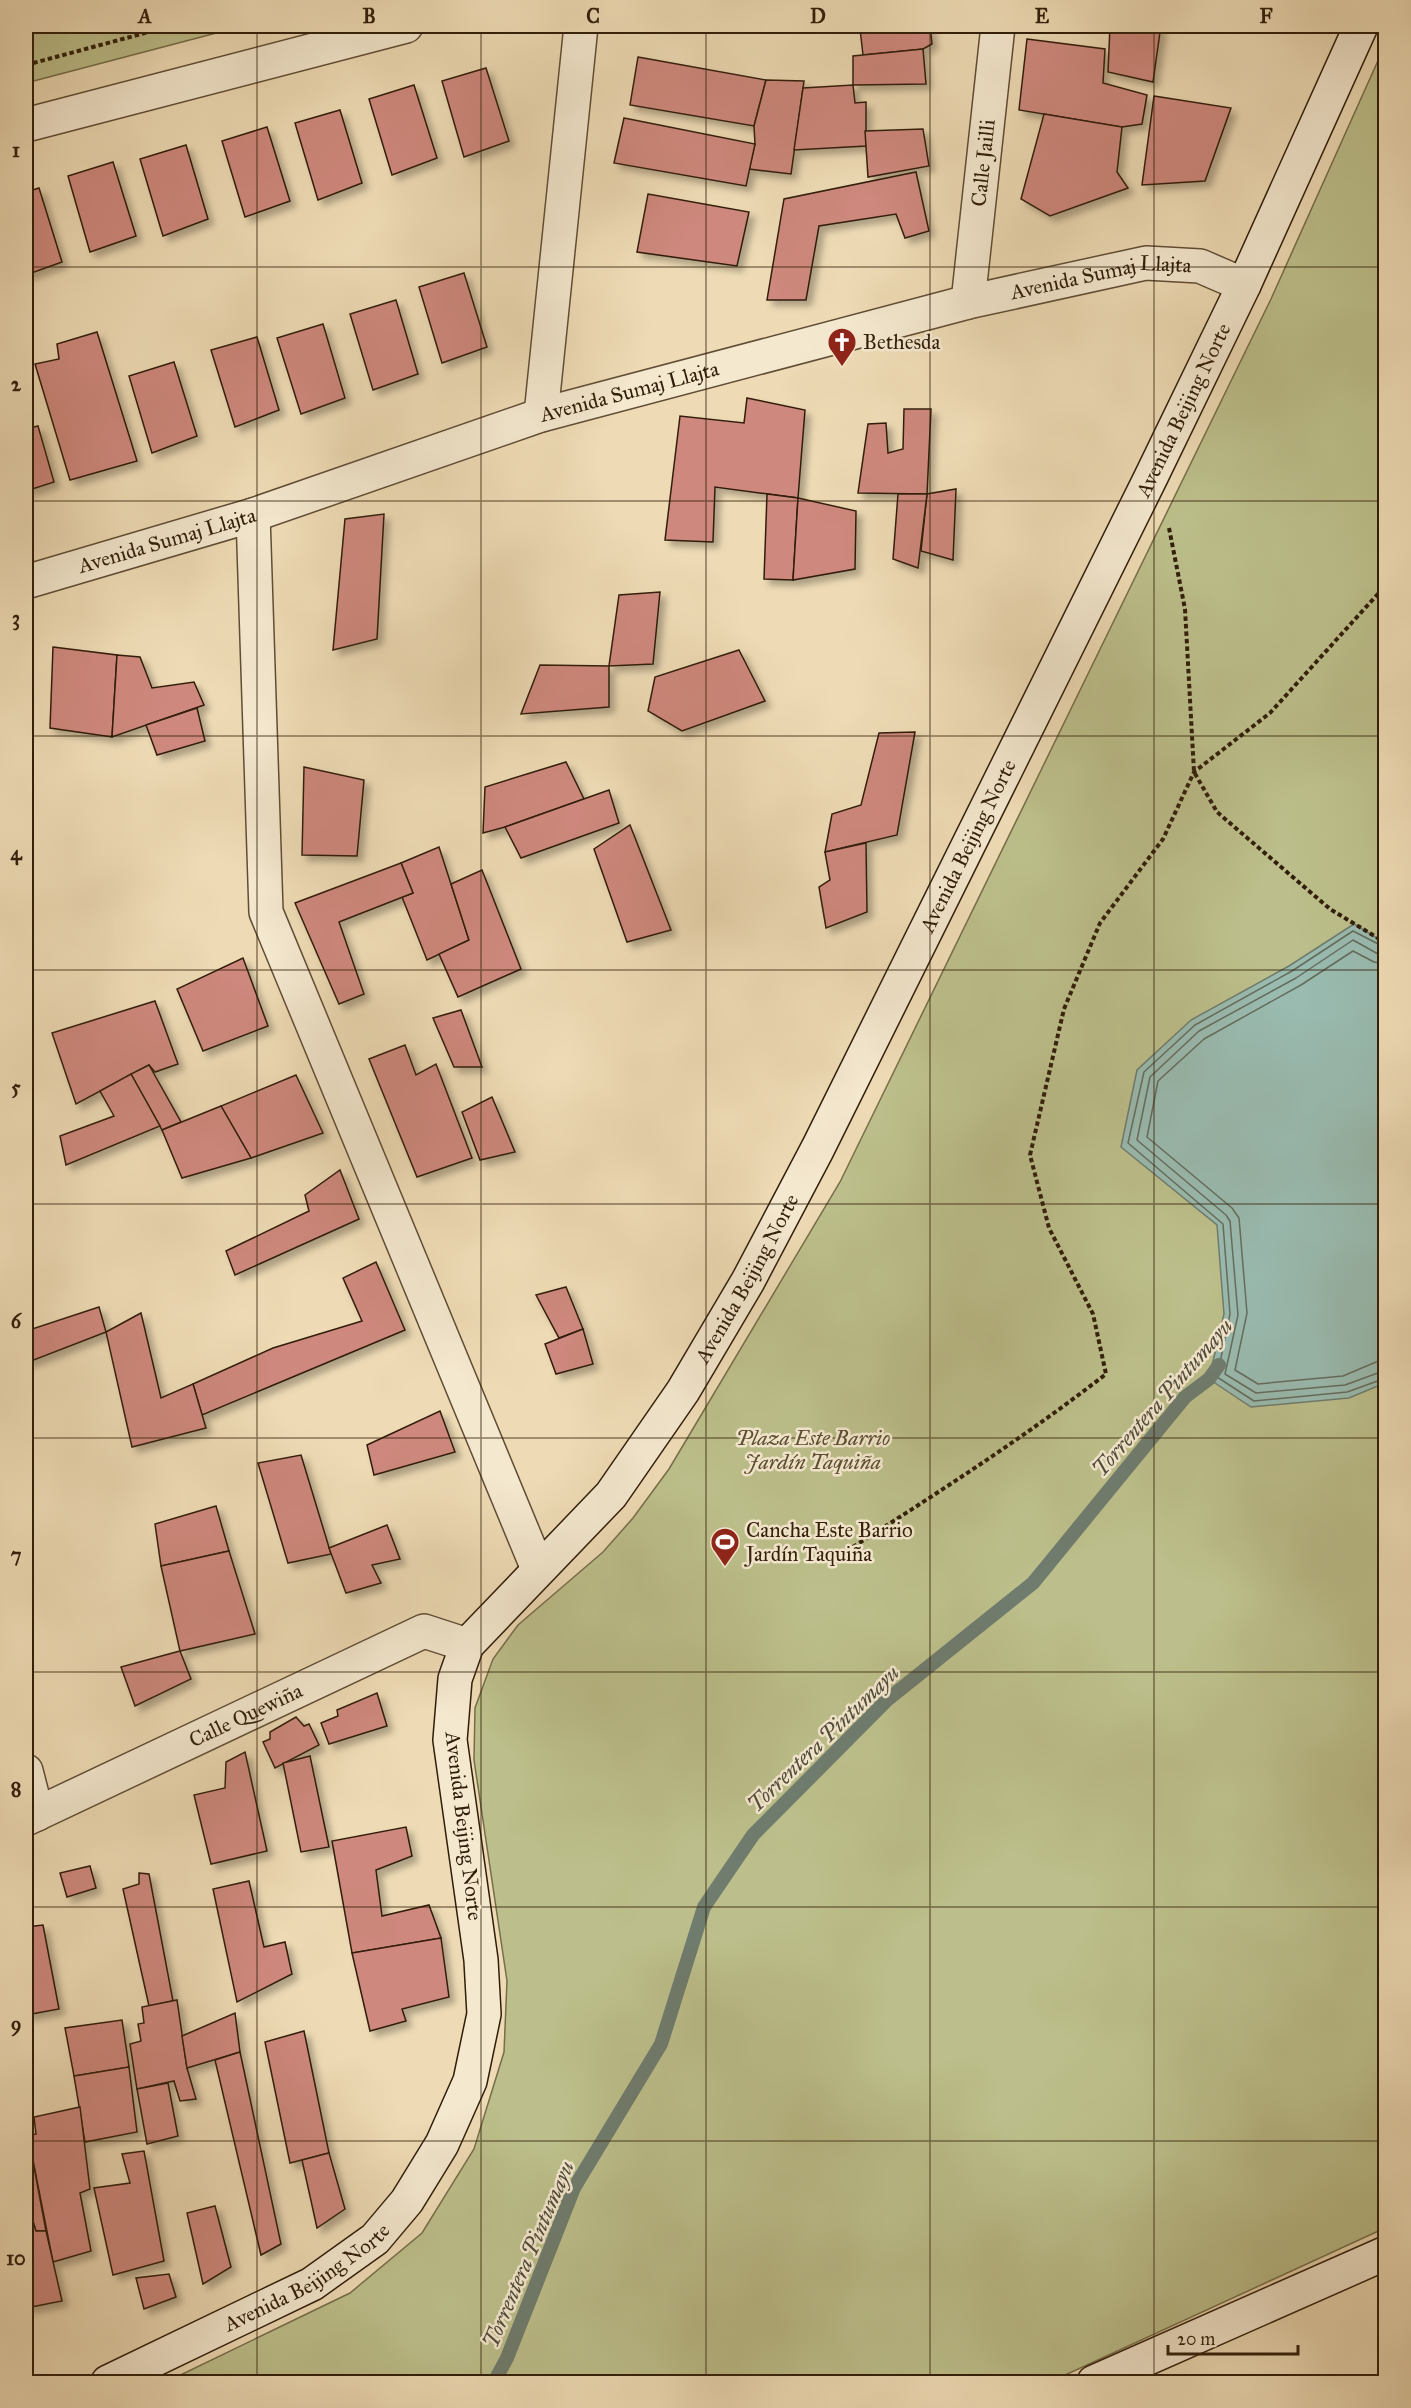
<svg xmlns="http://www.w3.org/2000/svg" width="1411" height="2408" viewBox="0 0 1411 2408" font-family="'IM FELL Great Primer',serif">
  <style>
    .green { fill: #bcbf8b; stroke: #766e4a; stroke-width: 1.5 }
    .water { fill: #99bbb0; stroke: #6f7c6e; stroke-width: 1.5 }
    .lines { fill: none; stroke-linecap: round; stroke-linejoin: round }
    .shore { stroke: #656c5d; stroke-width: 1.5 }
    .stream { stroke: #6f7c6e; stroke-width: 14 }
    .building { fill: #ce887d; stroke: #311e0a; stroke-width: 1.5; filter: url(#shadow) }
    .street-casing { stroke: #604d35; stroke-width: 36 }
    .secondary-casing { stroke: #311e0a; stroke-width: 36 }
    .path { stroke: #311e0a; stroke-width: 4; stroke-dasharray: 4.5 3; stroke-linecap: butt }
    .street { stroke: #f4e8cf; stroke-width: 33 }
    .secondary { stroke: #f4e8cf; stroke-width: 33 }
    .grid { fill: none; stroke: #311e0a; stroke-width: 1.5; stroke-opacity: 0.55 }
    .labels { text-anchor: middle; stroke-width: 5; stroke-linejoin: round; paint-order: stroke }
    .street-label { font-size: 21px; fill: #311e0a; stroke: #f4e8cf }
    .poi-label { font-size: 21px; fill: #311e0a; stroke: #f4e8cf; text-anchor: start }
    .park-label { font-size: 21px; font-style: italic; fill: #5b4e31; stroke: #f4e8cf }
    .water-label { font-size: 22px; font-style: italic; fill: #504d3c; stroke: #f4e8cf }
    .neatline { fill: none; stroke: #311e0a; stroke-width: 2 }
    .grid-label { font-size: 20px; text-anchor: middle; font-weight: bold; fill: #311e0a }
  </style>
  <defs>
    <filter id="shadow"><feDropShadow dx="5.5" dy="5.5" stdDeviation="3" flood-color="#0004"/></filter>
  </defs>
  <rect width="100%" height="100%" fill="#eedbb5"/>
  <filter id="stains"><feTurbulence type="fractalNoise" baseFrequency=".00333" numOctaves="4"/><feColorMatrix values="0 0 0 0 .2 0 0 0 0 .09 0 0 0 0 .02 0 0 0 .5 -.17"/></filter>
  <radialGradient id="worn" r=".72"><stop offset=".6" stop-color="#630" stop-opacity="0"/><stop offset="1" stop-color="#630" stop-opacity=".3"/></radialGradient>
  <g class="green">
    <path d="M26,26H243L26,83Z"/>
    <path d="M1385,45V2228L1050,2382H166L350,2293L422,2233L474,2149L504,2052L507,1981L474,1760L475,1708L493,1659L518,1625L603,1552L633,1518L669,1469L840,1182L1271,299Z"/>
  </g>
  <path class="water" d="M1354,924L1385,943V1383L1349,1398L1251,1407L1209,1379L1224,1314L1217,1225L1121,1147L1137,1070L1191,1020L1289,966Z"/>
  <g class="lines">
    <g class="shore">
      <path d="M1386,948L1353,931L1292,971L1195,1025L1144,1072L1128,1143L1223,1224L1230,1314L1217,1377L1254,1401L1347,1392L1386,1378"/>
      <path d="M1386,955L1378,954L1353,940L1296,978L1199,1031L1150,1077L1137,1140L1226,1215L1230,1221L1238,1315L1225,1374L1256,1393L1345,1385L1386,1370"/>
      <path d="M1386,964L1374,962L1353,951L1301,985L1204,1039L1158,1081L1147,1137L1232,1208L1239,1218L1247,1313L1235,1370L1258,1384L1343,1376L1376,1362L1386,1361"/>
    </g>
    <path class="stream" d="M494,2382L507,2358L574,2188L661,2044L704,1907L753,1835L887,1700L1033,1583L1185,1397L1209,1379L1219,1365"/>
  </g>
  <g class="building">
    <path d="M890,26H930L932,44L923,49L863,55L860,29Z"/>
    <path d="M1110,26H1133L1160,32L1153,82L1108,72Z"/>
    <path d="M1133,26H1161L1160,32Z"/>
    <path d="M1027,39L1105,49L1103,83L1147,95L1142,124L1122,127L1019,110Z"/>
    <path d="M923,49L926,84L853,85V56Z"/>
    <path d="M638,57L766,80L754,126L630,105Z"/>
    <path d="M486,68L509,141L464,157L442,81Z"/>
    <path d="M766,80L804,81L791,174L749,169L755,144L754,126Z"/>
    <path d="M414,85L437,158L392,175L369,99Z"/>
    <path d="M853,85L855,103L866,102V146L794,150L803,88Z"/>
    <path d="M1154,96L1231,108L1205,181L1142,185Z"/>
    <path d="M340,110L362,183L318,200L295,123Z"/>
    <path d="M1044,114L1122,127L1117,172L1128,188L1050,216L1021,199Z"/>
    <path d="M624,118L755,144L746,186L614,163Z"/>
    <path d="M267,127L290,201L245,217L222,141Z"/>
    <path d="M923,129L929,166L868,177L865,131Z"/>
    <path d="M186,145L208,219L163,236L140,159Z"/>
    <path d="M113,162L136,236L90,252L68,176Z"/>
    <path d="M916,172L929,231L905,238L896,214L819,226L806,300H767L784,199Z"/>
    <path d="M39,188L62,262L26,275V192Z"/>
    <path d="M648,194L749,212L737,266L637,252Z"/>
    <path d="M464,273L487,347L442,363L419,287Z"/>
    <path d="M396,300L418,374L373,390L350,314Z"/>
    <path d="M323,324L345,398L301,414L277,338Z"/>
    <path d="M97,332L137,461L70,480L35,364L59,359L57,344Z"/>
    <path d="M257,337L279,410L235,427L211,350Z"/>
    <path d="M174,362L197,436L152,453L129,376Z"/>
    <path d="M747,398L805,410L798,498L715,487L713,542L665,540L680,416L744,423Z"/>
    <path d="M904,409H931L927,494L858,493L868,424L886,423L888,453L903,449Z"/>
    <path d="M38,426L54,482L26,491V429Z"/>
    <path d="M956,489L953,560L921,551L927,494Z"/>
    <path d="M767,494L798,498L793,580L764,579Z"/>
    <path d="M898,494H927L918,568L893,559Z"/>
    <path d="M798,498L856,511L855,569L793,580Z"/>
    <path d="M384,514L377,639L333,650L345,519Z"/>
    <path d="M660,592L653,664L609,666L619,595Z"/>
    <path d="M53,647L117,655L112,737L50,728Z"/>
    <path d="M739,650L765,701L682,731L648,711L655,677Z"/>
    <path d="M117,655L140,657L152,688L194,682L204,705L112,737Z"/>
    <path d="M540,665L609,666V707L521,714Z"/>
    <path d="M197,708L205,741L157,755L146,725Z"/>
    <path d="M915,732L897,835L825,852L832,814L861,805L879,733Z"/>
    <path d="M566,762L584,799L505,827L483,833L485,787Z"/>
    <path d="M304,767L364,780L357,856L302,855Z"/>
    <path d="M609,790L619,823L521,858L505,827Z"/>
    <path d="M630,825L671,930L627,942L594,849Z"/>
    <path d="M866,843L867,912L826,928L819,887L830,880L825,852Z"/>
    <path d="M439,847L469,940L427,960L402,897L413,893L401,863Z"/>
    <path d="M401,863L413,893L339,922L364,994L339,1004L295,903Z"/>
    <path d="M482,870L521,969L458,997L439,954L469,940L451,884Z"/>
    <path d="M243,958L268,1026L203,1051L177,989Z"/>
    <path d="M155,1001L178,1064L155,1072L149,1065L76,1104L52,1033Z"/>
    <path d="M461,1010L482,1067H454L433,1018Z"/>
    <path d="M405,1045L416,1075L436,1064L472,1158L417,1177L369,1059Z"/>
    <path d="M149,1065L181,1122L162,1130L131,1074Z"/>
    <path d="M131,1074L160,1126L66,1165L60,1136L114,1116L100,1091Z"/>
    <path d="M296,1075L323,1133L251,1158L221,1106Z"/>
    <path d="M492,1097L515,1152L480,1160L462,1112Z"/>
    <path d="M221,1106L251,1158L182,1178L162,1130Z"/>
    <path d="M340,1170L359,1219L235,1275L226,1251L309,1211L305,1195Z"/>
    <path d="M376,1262L405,1330L202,1415L193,1384L273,1348L362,1321L343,1278Z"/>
    <path d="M566,1287L583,1329L559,1338L536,1295Z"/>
    <path d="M99,1307L106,1332L26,1363V1331Z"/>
    <path d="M141,1313L161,1398L193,1384L206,1428L132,1447L106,1332Z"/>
    <path d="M583,1329L593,1364L556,1374L545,1344Z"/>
    <path d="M440,1411L455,1452L374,1475L367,1445Z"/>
    <path d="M301,1455L331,1554L288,1563L258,1463Z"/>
    <path d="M216,1506L229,1551L161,1566L155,1524Z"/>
    <path d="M387,1525L400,1559L372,1565L381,1583L346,1593L329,1548Z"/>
    <path d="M229,1551L255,1634L180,1651L161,1566Z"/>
    <path d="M180,1651L191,1679L135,1706L121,1667Z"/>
    <path d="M377,1693L387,1726L329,1744L321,1723L338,1716L337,1710Z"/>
    <path d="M296,1717L304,1726L309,1724L319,1745L275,1768L263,1742L270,1739V1732Z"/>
    <path d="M245,1752L267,1851L211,1864L194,1795L225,1788L226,1762Z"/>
    <path d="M310,1756L329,1847L301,1852L283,1763Z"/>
    <path d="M406,1827L412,1856L376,1870L382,1916L429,1905L441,1938L352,1953L332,1841Z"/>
    <path d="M90,1866L96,1888L67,1897L60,1873Z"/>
    <path d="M139,1873L149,1874L173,2001L149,2006L123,1889L139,1884Z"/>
    <path d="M249,1881L264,1947L285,1942L292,1974L237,2002L213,1889Z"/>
    <path d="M43,1925L59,2009L26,2015V1927Z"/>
    <path d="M441,1938L449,1997L402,2009L406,2021L370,2031L352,1953Z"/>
    <path d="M177,2000L187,2068L196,2099L180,2101L174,2081L137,2089L130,2044L141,2041L138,2024L144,2023L142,2007Z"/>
    <path d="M235,2013L240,2052L187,2068L182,2036Z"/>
    <path d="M122,2020L129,2067L74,2076L65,2028Z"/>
    <path d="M304,2031L329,2153L290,2163L265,2042Z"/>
    <path d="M240,2052L281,2244L261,2255L215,2060Z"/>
    <path d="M129,2067L137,2132L85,2142L74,2076Z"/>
    <path d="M168,2083L178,2136L147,2144L137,2089Z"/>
    <path d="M80,2107L90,2189L80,2193L91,2251L53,2262L28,2135L36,2134L34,2117Z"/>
    <path d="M26,2121L28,2135L46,2231H36L29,2209L26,2210Z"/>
    <path d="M144,2151L164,2261L113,2275L94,2188L130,2183L122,2154Z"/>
    <path d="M329,2153L345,2209L317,2228L302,2160Z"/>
    <path d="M215,2206L231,2267L203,2284L187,2213Z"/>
    <path d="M29,2209L36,2231H46L62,2301L26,2308V2210Z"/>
    <path d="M169,2274L176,2297L144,2309L136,2278Z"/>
    <path d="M1386,2312V2333L1378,2315Z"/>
  </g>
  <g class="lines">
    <g class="street-casing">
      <g id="street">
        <path d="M26,125L406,26"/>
        <path id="s1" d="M968,302L998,26"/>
        <path d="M541,415L581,26"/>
        <path d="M253,515L266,912L538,1569"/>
        <path id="s2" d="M26,582L253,515L541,415L968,302L1146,263L1200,266L1244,285"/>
        <path d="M26,1771L37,1814"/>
        <path id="s3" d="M26,1819L424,1631L467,1645"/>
      </g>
    </g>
    <g class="secondary-casing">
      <g id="secondary">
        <path id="s4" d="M108,2382L312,2284L375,2239L407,2201L442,2144L470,2081L484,2014L481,1960L450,1740L455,1679L467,1645L611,1495L683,1391L748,1281L818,1148L1151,477L1244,285L1361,26"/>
        <path d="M1094,2382L1386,2253"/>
      </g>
    </g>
    <g class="path">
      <path d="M26,65L171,26"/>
      <path d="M1169,528L1185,609L1194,772L1217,812L1330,909L1386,943"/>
      <path d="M853,1547C939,1492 1025,1437 1106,1374L1093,1314L1049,1228L1030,1155L1064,1009L1100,923L1163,839L1194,772L1270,713L1386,585"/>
    </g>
    <use href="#street" class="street"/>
    <use href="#secondary" class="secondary"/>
  </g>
  <path class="grid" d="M257,26V2382M481,26V2382M706,26V2382M930,26V2382M1154,26V2382M26,267H1386M26,501H1386M26,736H1386M26,970H1386M26,1204H1386M26,1438H1386M26,1672H1386M26,1907H1386M26,2141H1386"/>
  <defs>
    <g id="church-pin" transform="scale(1.5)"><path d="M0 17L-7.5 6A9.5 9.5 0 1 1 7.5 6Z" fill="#8f2418" stroke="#f4e8cf"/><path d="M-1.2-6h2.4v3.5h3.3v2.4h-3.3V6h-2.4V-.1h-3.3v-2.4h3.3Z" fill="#fff"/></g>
    <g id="stadium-pin" transform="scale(1.5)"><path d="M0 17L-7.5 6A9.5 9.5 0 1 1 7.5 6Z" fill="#8f2418" stroke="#f4e8cf"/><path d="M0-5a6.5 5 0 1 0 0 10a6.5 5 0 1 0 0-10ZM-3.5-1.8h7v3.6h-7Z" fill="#fff"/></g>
  </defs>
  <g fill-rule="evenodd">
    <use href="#church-pin" x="842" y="342"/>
    <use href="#stadium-pin" x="725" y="1542"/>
  </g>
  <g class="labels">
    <g class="street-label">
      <text dy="7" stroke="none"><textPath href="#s1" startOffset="140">Calle Jailli</textPath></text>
      <text dy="7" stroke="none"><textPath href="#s2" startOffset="1119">Avenida Sumaj Llajta</textPath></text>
      <text dy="7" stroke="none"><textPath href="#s2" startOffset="633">Avenida Sumaj Llajta</textPath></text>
      <text dy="7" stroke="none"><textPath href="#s4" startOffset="2367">Avenida Beijing Norte</textPath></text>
      <text dy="7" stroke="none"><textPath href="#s2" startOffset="147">Avenida Sumaj Llajta</textPath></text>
      <text dy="7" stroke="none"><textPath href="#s4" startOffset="1881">Avenida Beijing Norte</textPath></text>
      <text dy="7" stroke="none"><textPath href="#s4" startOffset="1395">Avenida Beijing Norte</textPath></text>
      <text dy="7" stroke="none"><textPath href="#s3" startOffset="243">Calle Quewiña</textPath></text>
      <text transform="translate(464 1826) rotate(83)" y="7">Avenida Beijing Norte</text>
      <text dy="7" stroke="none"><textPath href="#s4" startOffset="225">Avenida Beijing Norte</textPath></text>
    </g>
    <g class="poi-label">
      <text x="863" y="349">Bethesda</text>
      <text x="746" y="1537">Cancha Este Barrio<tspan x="746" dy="24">Jardín Taquiña</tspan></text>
    </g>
    <g class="park-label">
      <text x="813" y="1445">Plaza Este Barrio<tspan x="813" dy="24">Jardín Taquiña</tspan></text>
    </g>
    <g class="water-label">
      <text transform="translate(1162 1397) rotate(-49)" y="8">Torrentera Pintumayu</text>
      <text transform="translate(823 1738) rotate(-44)" y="8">Torrentera Pintumayu</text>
      <text transform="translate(528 2254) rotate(-67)" y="8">Torrentera Pintumayu</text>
    </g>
  </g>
  <rect width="1411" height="2408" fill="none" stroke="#eedbb5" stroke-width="66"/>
  <path d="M1168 2345v9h130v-9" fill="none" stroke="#311e0a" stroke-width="3"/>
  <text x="1177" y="2345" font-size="18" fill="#311e0a" stroke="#f4e8cf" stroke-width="4.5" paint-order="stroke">20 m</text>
  <rect x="33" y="33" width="1345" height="2342" class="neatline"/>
  <g class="grid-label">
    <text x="145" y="23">A</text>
    <text x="369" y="23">B</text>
    <text x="593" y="23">C</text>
    <text x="818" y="23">D</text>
    <text x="1042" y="23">E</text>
    <text x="1266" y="23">F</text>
    <text x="16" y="157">1</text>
    <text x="16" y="391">2</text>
    <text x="16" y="625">3</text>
    <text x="16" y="860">4</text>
    <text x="16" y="1094">5</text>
    <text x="16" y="1328">6</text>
    <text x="16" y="1562">7</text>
    <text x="16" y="1796">8</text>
    <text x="16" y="2031">9</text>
    <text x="16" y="2265">10</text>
  </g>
  <rect width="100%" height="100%" filter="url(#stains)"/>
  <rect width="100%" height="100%" fill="url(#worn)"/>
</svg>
